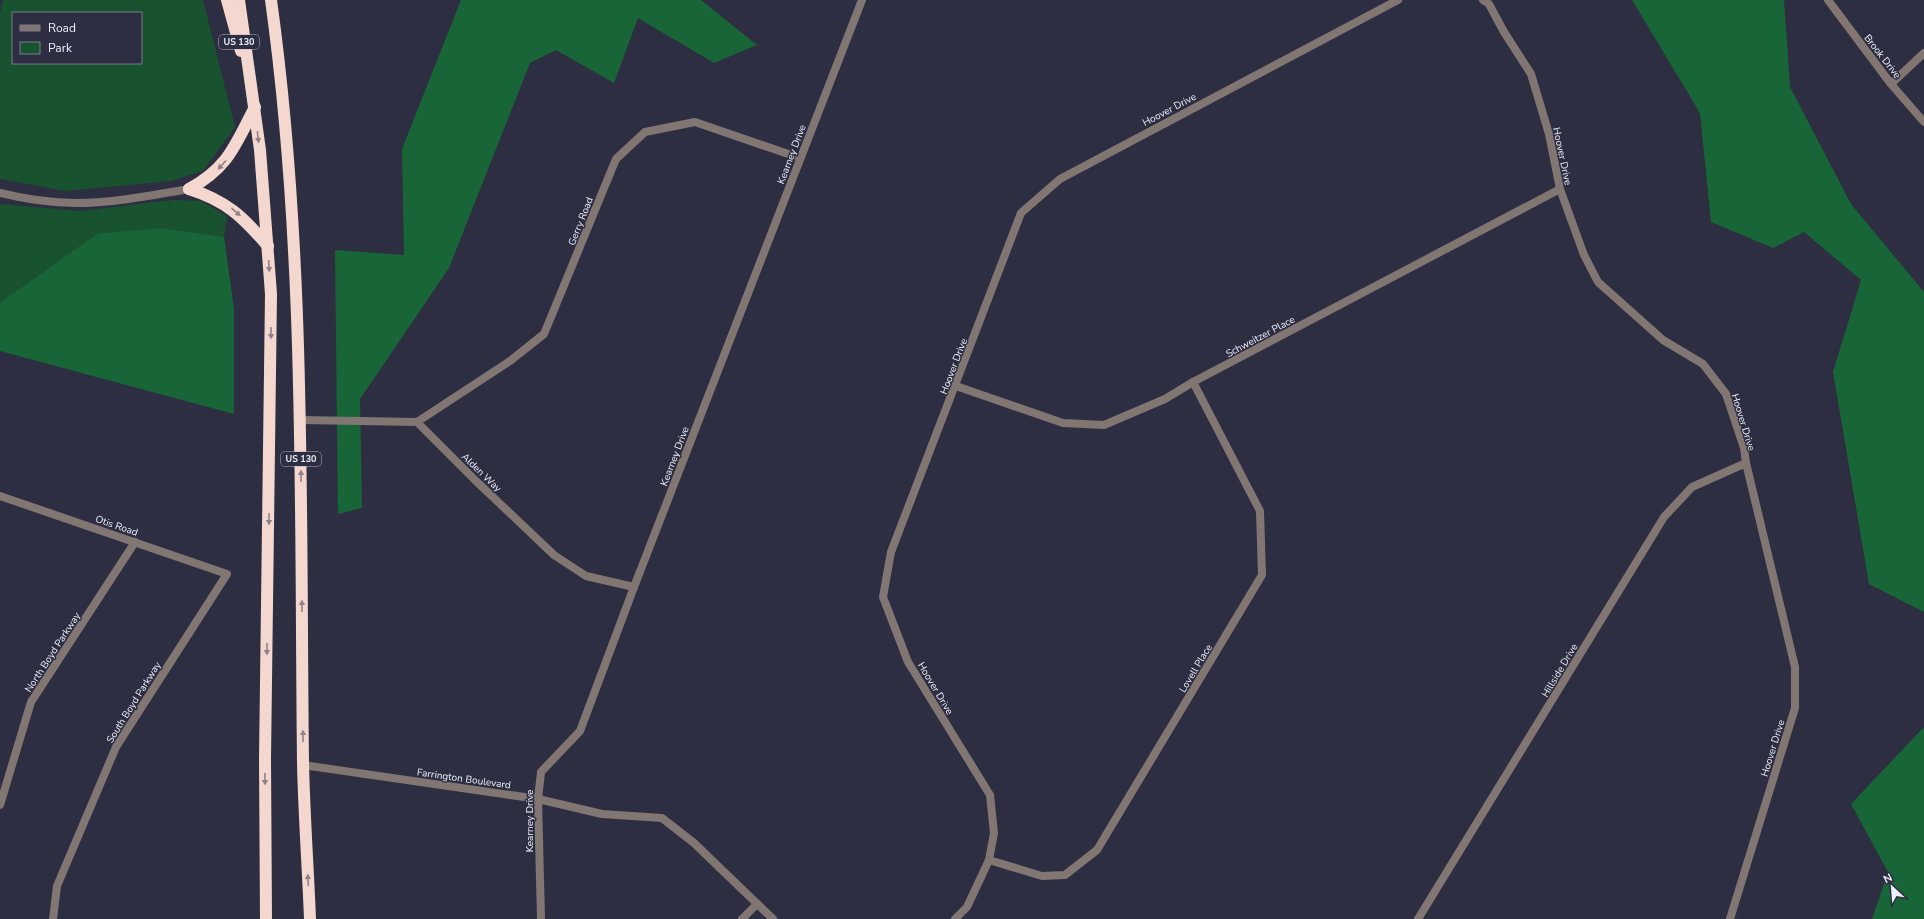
<svg xmlns="http://www.w3.org/2000/svg" width="1924" height="919" viewBox="0 0 1924 919" font-family="'Nunito Sans',sans-serif">
  <style>
    .green { fill: #19522e; fill-rule: evenodd }
    .forest { fill: #186637 }
    .lines { fill: none; stroke-linecap: round; stroke-linejoin: round }
    .lane { stroke: #827673; stroke-width: 8 }
    .street { stroke: #827673; stroke-width: 8 }
    .highway { stroke: #f4d7cf; stroke-width: 12 }
    .oneway { fill: #908288 }
    .labels { text-anchor: middle; stroke-width: 3; stroke-linejoin: round; paint-order: stroke }
    .shield { fill: #2d2e41; stroke: #b4b5c4; stroke-width: 1 }
    .shield-label { font-size: 9px; font-weight: bold; fill: #eeeffc }
    .street-label { font-size: 10px; fill: #eeeffc; stroke: #2d2e41 }
  </style>
  <rect width="100%" height="100%" fill="#2d2e41"/>
  <g class="green">
    <path d="M3,0H203L235,127L203,171L171,181L65,191L0,179V13ZM13,13H141V63H13Z"/>
    <path d="M173,200L201,201L227,216L224,237L161,228L0,303V204L80,211Z"/>
  </g>
  <g class="forest">
    <path d="M461,0H701L757,45L714,63L638,18L614,83L556,50L530,63L449,268L360,399L362,508L338,514L335,250L404,255L402,149Z"/>
    <path d="M1632,0H1784L1790,87L1851,204L1924,292V612L1869,584L1833,372L1861,280L1804,232L1773,248L1711,222L1700,113Z"/>
    <path d="M161,228L224,237L234,309V414L0,351V303L97,234Z"/>
    <path d="M1924,727V919H1872L1888,872L1851,804Z"/>
  </g>
  <g class="lines">
    <path class="lane" d="M0,193C24,199 51,203 76,203C114,203 152,195 189,189"/>
    <g class="street">
      <path d="M1483,0L1489,4L1504,32L1531,74L1549,134L1560,189L1584,255L1598,282L1663,340L1703,364L1726,394L1744,448L1746,463L1795,667V708L1730,919"/>
      <path d="M1828,0L1891,84L1924,122"/>
      <path d="M1891,84L1924,53"/>
      <path d="M956,386L1063,423L1104,425L1165,399L1193,382L1560,189"/>
      <path d="M301,420L417,422L476,481L554,555L586,576L634,587"/>
      <path d="M417,422L510,361L544,334L616,159L645,132L695,122L800,158"/>
      <path d="M0,496L227,574L116,747L57,886L53,919"/>
      <path d="M303,765L538,799L602,814L662,818L694,843L773,919"/>
      <path d="M0,805L31,702L135,542"/>
      <path d="M989,860L1042,876L1065,875L1097,850L1262,575L1260,511L1193,382"/>
      <path d="M541,919L538,799L541,772L580,731L634,587L862,0"/>
      <path d="M742,919L757,904"/>
      <path d="M955,919L967,907L989,860L994,833L990,795L908,662L883,597L891,552L1021,213L1060,179L1398,0"/>
      <path d="M1418,919L1664,517L1692,487L1746,463"/>
    </g>
    <g class="highway">
      <path d="M227,0L241,51"/>
      <path d="M239,0L260,150L271,294L265,759L266,919"/>
      <path d="M271,0C306,252 300,508 303,762C304,814 308,867 310,919"/>
      <path d="M189,189C229,167 235,145 255,107"/>
      <path d="M189,189C227,201 243,217 268,246"/>
    </g>
  </g>
  <defs><path id="oneway-solid" d="M-6-.8H1V-3.2L6.5 0L1 3.2V.8H-6Z"/></defs>
  <g class="oneway">
    <use href="#oneway-solid" transform="translate(258 137) rotate(84)"/>
    <use href="#oneway-solid" transform="translate(222 165) rotate(132)"/>
    <use href="#oneway-solid" transform="translate(236 212) rotate(40)"/>
    <use href="#oneway-solid" transform="translate(269 266) rotate(87)"/>
    <use href="#oneway-solid" transform="translate(271 333) rotate(90)"/>
    <use href="#oneway-solid" transform="translate(301 476) rotate(-90)"/>
    <use href="#oneway-solid" transform="translate(269 519) rotate(91)"/>
    <use href="#oneway-solid" transform="translate(302 606) rotate(-90)"/>
    <use href="#oneway-solid" transform="translate(267 649) rotate(91)"/>
    <use href="#oneway-solid" transform="translate(303 736) rotate(-90)"/>
    <use href="#oneway-solid" transform="translate(265 779) rotate(90)"/>
    <use href="#oneway-solid" transform="translate(308 880) rotate(-93)"/>
  </g>
  <g class="labels">
    <g class="shield">
      <rect x="219" y="35" width="40" height="14" rx="3"/>
      <rect x="281" y="452" width="40" height="14" rx="3"/>
    </g>
    <g class="shield-label">
      <text x="239" y="45">US 130</text>
      <text x="301" y="462">US 130</text>
    </g>
    <g class="street-label">
      <text transform="translate(1883 56) rotate(52)" y="4">Brook Drive</text>
      <text transform="translate(1169 109) rotate(-28)" y="4">Hoover Drive</text>
      <text transform="translate(791 154) rotate(-69)" y="4">Kearney Drive</text>
      <text transform="translate(1563 156) rotate(78)" y="4">Hoover Drive</text>
      <text transform="translate(580 221) rotate(-68)" y="4">Gerry Road</text>
      <text transform="translate(1260 336) rotate(-28)" y="4">Schweitzer Place</text>
      <text transform="translate(953 366) rotate(-69)" y="4">Hoover Drive</text>
      <text transform="translate(1744 422) rotate(73)" y="4">Hoover Drive</text>
      <text transform="translate(674 456) rotate(-69)" y="4">Kearney Drive</text>
      <text transform="translate(482 472) rotate(44)" y="4">Alden Way</text>
      <text transform="translate(117 525) rotate(19)" y="4">Otis Road</text>
      <text transform="translate(52 652) rotate(-57)" y="4">North Boyd Parkway</text>
      <text transform="translate(1195 668) rotate(-59)" y="4">Lovell Place</text>
      <text transform="translate(1559 670) rotate(-59)" y="4">Hillside Drive</text>
      <text transform="translate(936 688) rotate(59)" y="4">Hoover Drive</text>
      <text transform="translate(133 702) rotate(-58)" y="4">South Boyd Parkway</text>
      <text transform="translate(1772 748) rotate(-73)" y="4">Hoover Drive</text>
      <text transform="translate(464 778) rotate(8)" y="4">Farrington Boulevard</text>
      <text transform="translate(529 821) rotate(-90)" y="4">Kearney Drive</text>
    </g>
  </g>
  <rect x="12" y="12" width="130" height="52" fill="#2d2e41" stroke="#7a7b8c"/>
  <rect x="20" y="25" width="20" height="6" fill="#827673" stroke="#7a7b8c"/>
  <text x="48" y="32" font-size="12" fill="#eeeffc">Road</text>
  <rect x="20" y="42" width="20" height="12" fill="#19522e" stroke="#7a7b8c"/>
  <text x="48" y="52" font-size="12" fill="#eeeffc">Park</text>
  <g transform="translate(1892 887) rotate(334)" stroke="#2d2e41" stroke-width="3" paint-order="stroke">
  <path d="M0-3L7 15L0 10L-7 15Z" fill="#eeeffc"/>
  <text y="-6" font-size="11" font-weight="bold" text-anchor="middle" fill="#eeeffc">N</text>
  </g>
</svg>
